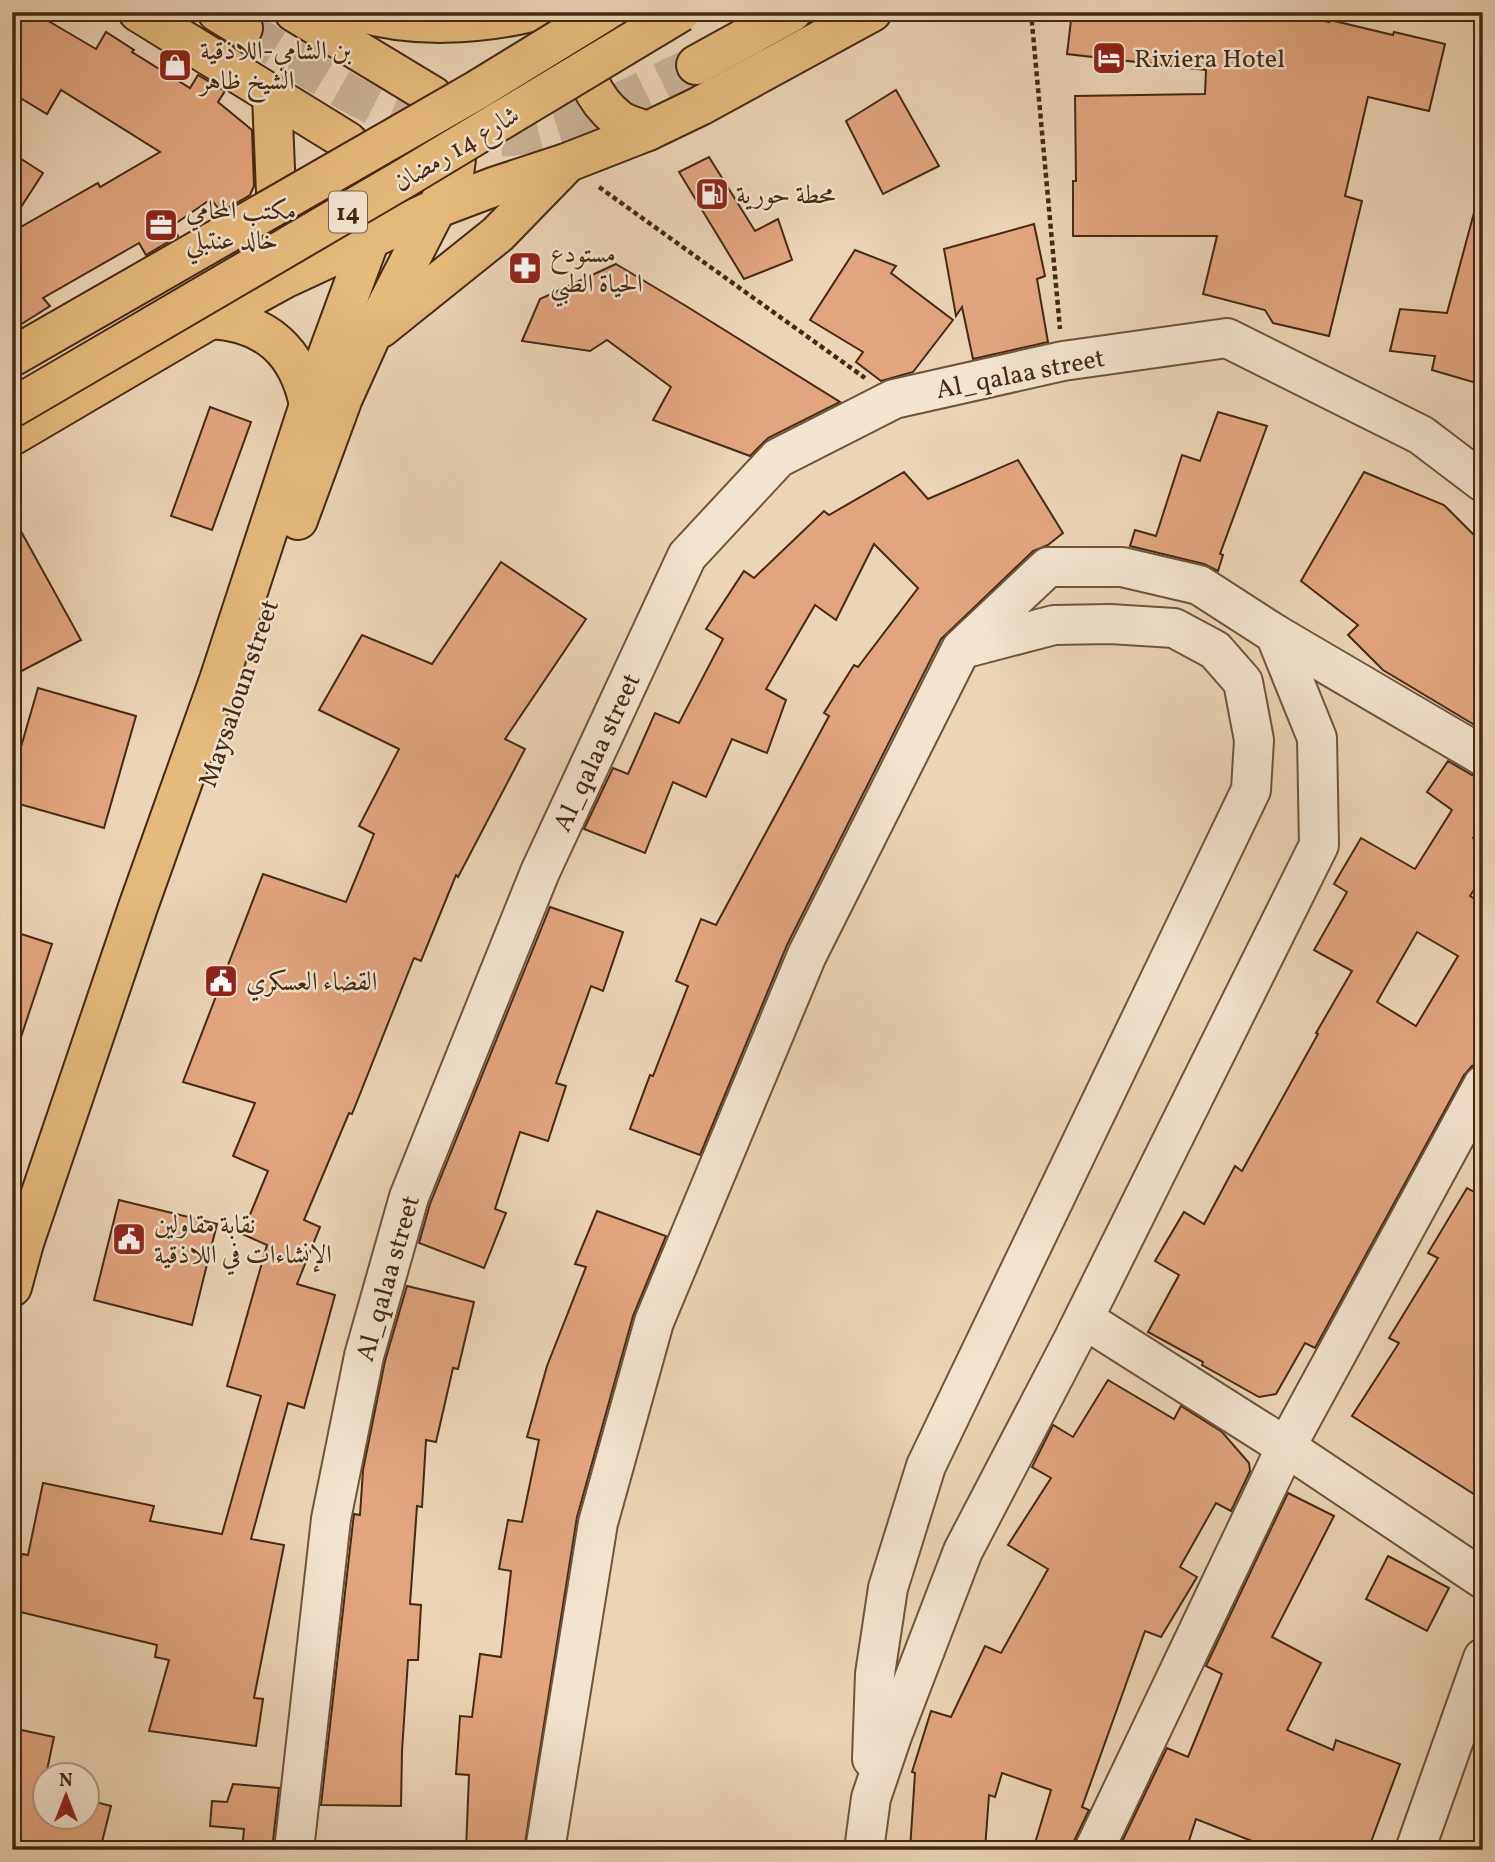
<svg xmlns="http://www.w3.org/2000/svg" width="1495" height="1862" viewBox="0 0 1495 1862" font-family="Vollkorn,Amiri,serif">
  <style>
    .building { fill: #e3a57d; stroke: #432a14; stroke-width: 2; fill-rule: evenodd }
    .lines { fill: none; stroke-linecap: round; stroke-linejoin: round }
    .major-tunnel { stroke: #c9b396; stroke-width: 38; stroke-dasharray: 38 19; stroke-linecap: butt }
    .minor-casing { stroke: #6d553c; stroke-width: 42 }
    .major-casing { stroke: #432a14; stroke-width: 42 }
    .path { stroke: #432a14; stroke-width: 4.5; stroke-dasharray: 5 3.5; stroke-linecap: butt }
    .minor { stroke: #f2e4d0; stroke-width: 38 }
    .major { stroke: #e6ba7b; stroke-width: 38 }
    .major-bridge-casing { stroke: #432a14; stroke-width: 42; stroke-linecap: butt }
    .major-bridge { stroke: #e6ba7b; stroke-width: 38 }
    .labels { text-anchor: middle; stroke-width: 5; stroke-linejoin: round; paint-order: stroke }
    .shield { fill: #f2e4d0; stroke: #78624c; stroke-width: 2 }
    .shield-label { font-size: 24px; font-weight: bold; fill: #432a14 }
    .poi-label { font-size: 26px; fill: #432a14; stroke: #f2e4d0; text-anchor: start }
    .street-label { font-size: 26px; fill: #432a14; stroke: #f2e4d0 }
  </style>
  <rect width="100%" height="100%" fill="#ebd5b6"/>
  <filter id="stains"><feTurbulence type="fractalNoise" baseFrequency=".00286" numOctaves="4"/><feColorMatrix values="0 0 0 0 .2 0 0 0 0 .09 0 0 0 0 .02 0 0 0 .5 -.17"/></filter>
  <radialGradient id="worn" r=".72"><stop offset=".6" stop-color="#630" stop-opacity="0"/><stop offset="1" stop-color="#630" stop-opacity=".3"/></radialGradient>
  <g class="building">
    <path d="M12,12H33L96,49L106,32L134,50L132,52L190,88L198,75L225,91L218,102L252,130L254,186L250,195L221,212L211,199L172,226L178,236L146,255L139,243L43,298L50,306L12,330V232L98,183L100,187L160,152L61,90L47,114L12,93Z"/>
    <path d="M1072,12H1286L1329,22L1330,20L1393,35L1394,32L1445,44L1429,111L1368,97L1345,196L1362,201L1329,336L1273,323L1265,310L1203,294L1217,236H1073V181H1076L1075,96L1205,94L1206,70L1067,54Z"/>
    <path d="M896,90L939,166L883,194L846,121Z"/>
    <path d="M12,153L43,173L12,221Z"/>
    <path d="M709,157L755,231L778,219L792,260L744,279L679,172Z"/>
    <path d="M1475,209L1483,210V385L1432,370L1435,356L1390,351L1400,309L1447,313Z"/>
    <path d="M1034,224L1045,276L1037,279L1048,342L973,359L962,307L956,316L944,249Z"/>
    <path d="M855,250L896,266L891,273L953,320L913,372L881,381L856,362L863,352L810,320Z"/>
    <path d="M616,264L686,306L840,402L768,438L750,456L653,420L671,387L607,340L590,351L522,341L540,299Z"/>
    <path d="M210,407L251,422L212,530L171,516Z"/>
    <path d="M1218,412L1267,426L1220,554L1223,555L1218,571L1204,564L1130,546L1135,530L1156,536L1182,455L1200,461Z"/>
    <path d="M1018,460L1063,533L1048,545L1033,551L941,639L787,945L700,1155L630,1129L650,1075L653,1076L688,986L676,981L701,919L716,925L829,716L824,713L854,665L858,667L918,588L874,544L836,620L815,605L766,689L786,700L767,753L732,739L706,797L673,782L645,853L584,829L613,768L628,774L655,713L679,723L723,639L706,629L744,571L754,578L824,511L829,515L904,472L928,499Z"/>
    <path d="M1364,472L1444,505L1483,544V730L1383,670L1348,635L1358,625L1301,581Z"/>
    <path d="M12,515L81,640L12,676Z"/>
    <path d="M501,562L586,619L505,739L525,749L458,877L456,875L421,961L414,958L352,1114L349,1113L304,1220L320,1227L297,1284L335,1295L304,1408L288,1403L251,1539L284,1545L254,1698L263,1699L256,1746L149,1731L169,1660L155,1657L157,1645L12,1610V1594L22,1554L28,1555L43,1483L154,1506L150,1521L222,1534L261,1396L227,1386L267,1245L242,1234L268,1171L233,1156L255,1103L183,1082L263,874L346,902L374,834L359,826L399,749L319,710L362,635L432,664Z"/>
    <path d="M38,688L136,716L104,828L12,802V778Z"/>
    <path d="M1448,761L1472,775L1483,778V824L1473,838L1483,844V876L1470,896L1483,904V1063L1472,1066L1464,1075L1315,1348L1305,1343L1276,1394L1259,1397L1202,1365L1203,1362L1148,1332L1179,1275L1155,1261L1184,1212L1204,1224L1235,1166L1242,1171L1318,1034L1316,1033L1352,971L1314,950L1347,892L1334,884L1361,838L1415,869L1452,810L1427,792ZM1417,932L1458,956L1416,1026L1377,1002Z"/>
    <path d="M550,907L623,932L603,991L591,986L556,1083L566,1086L548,1141L520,1132L495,1209L506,1213L484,1268L419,1243L430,1204Z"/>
    <path d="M12,931L52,944L16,1052L12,1051Z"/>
    <path d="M1467,1188L1483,1197V1500L1352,1416L1399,1343L1389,1338L1438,1258L1428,1253Z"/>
    <path d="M119,1200L217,1224L192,1325L94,1300Z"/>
    <path d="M597,1211L666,1236L633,1316L577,1517L524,1850H466L469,1775L456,1774L460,1716L472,1717L480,1654L501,1657L511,1571L499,1569L508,1520L522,1522L539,1440L527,1437L547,1366L586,1267L575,1264Z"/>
    <path d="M407,1286L474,1302L458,1369L453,1368L436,1442L426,1440L422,1507L417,1506L410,1604L421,1605L418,1660H408L402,1751L401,1806L321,1805L353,1522L354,1514L360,1515L363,1470L385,1361Z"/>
    <path d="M1108,1380L1174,1419L1181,1406L1222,1432L1249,1463L1250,1471L1231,1511L1216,1503L1180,1567L1197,1577L1161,1637L1145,1631L1082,1807L1089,1810L1074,1841L1072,1850H1033L1051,1790L1002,1773L995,1797L989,1795L985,1850H910L915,1773L912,1772L931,1711L951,1717L985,1646L1001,1653L1048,1569L1008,1545L1051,1478L1032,1467L1053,1425L1073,1437Z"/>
    <path d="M1288,1493L1334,1516L1272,1637L1321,1663L1287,1730L1333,1750L1336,1740L1400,1764L1368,1850H1275L1196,1819L1186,1850H1118L1167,1748L1188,1757L1222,1674L1206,1666Z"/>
    <path d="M1388,1556L1449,1588L1427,1631L1366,1599Z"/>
    <path d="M12,1728L54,1737L43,1789L46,1790V1816H88V1800L111,1806L100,1850H12Z"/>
    <path d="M233,1784L279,1788L272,1850H242L244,1829L210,1826L212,1801L227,1802Z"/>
  </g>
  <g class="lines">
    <path class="major-tunnel" d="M243,28C328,79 424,156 529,134C587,122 643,89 696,65"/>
    <g class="minor-casing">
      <g id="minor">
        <path d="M1275,634L1483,756"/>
        <path d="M1084,1319L1286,1447L1483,1579"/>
        <path d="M872,1759L875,1674L888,1588L926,1466L1251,790L1254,740L1243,682L1215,650L1174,628L1110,624L1054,625L966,648"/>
        <path d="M294,1850L331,1519L364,1356L409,1197L540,872L687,556L778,458L894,399L1063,361L1227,338L1421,435L1483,482"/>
        <path d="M545,1850L598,1523L654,1322L807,955L961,649L1048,567H1122L1199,585L1275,634L1317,738L1319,845L1073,1340L963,1551L892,1736L871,1798L864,1850"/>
        <path d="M1094,1850L1286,1447L1483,1085"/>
        <path d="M1415,1850L1483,1658"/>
      </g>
    </g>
    <g class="major-casing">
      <g id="major">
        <path d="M217,12L243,28"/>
        <path d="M294,12L433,96L452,119L458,143L454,174L371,336L343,398L298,520"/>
        <path d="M359,12C413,28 477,25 531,12"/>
        <path d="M586,37C576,66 595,101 618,119C626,125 639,128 648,131"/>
        <path d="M696,65L792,12"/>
        <path d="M272,96L276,193"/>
        <path d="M211,319C266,322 298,351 309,405"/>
        <path d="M381,328L498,234L566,164"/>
        <path d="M12,436L211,319L284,279L435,209L496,186L566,163L648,131L700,106L872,12"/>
        <path d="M12,1287L24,1243L138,907L219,680L309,405L376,223C382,189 373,165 347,141L138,12"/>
      </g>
    </g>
    <g class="path">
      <path d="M1031,12L1060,329"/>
      <path d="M599,187L865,378"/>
    </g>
    <use href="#minor" class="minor"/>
    <use href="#major" class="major"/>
    <g class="major-bridge-casing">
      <g id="major-bridge">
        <path d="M12,357L477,90L604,12"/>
        <path d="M12,408L405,178L681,12"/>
      </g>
    </g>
    <use href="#major-bridge" class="major-bridge"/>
  </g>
  <defs>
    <g id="hotel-square" transform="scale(1.75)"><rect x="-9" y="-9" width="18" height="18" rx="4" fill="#8f2418" stroke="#f2e4d0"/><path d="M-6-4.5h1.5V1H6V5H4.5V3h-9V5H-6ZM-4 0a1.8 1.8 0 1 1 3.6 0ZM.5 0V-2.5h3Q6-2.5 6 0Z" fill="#fff"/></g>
    <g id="shop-square" transform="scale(1.75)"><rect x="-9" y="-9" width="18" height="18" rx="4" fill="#8f2418" stroke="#f2e4d0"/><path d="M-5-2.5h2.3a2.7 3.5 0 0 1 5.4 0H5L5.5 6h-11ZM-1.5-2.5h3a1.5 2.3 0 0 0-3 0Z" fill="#fff"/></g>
    <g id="fuel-square" transform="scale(1.75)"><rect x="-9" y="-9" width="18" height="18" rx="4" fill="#8f2418" stroke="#f2e4d0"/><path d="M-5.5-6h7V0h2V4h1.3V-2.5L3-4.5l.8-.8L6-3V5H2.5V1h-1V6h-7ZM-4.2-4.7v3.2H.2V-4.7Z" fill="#fff"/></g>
    <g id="office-square" transform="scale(1.75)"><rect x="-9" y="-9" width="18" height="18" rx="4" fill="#8f2418" stroke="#f2e4d0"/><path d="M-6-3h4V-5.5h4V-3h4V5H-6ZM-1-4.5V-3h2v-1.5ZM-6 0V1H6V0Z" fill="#fff"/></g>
    <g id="pharmacy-square" transform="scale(1.75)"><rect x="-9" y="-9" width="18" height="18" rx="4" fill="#8f2418" stroke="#f2e4d0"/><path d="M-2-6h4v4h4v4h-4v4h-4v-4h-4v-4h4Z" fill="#fff"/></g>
    <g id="civic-square" transform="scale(1.75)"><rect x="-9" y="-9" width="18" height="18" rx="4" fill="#8f2418" stroke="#f2e4d0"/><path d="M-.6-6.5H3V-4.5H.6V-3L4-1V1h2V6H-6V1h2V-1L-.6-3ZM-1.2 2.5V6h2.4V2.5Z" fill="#fff"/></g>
  </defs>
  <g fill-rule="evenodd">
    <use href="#hotel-square" x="1109" y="58"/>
    <use href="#shop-square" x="175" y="65"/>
    <use href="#fuel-square" x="712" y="194"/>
    <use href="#office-square" x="161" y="225"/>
    <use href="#pharmacy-square" x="525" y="268"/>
    <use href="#civic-square" x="221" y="981"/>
    <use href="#civic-square" x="129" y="1239"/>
  </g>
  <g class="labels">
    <rect class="shield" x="329" y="191.5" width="38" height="41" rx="5"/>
    <g class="shield-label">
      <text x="348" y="220">14</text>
    </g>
    <g class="poi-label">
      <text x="200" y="59">بن الشامي-اللاذقية<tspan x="200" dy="30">الشيخ ظاهر</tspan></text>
      <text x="1134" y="67">Riviera Hotel</text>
      <text x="736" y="203">محطة حورية</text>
      <text x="186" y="219">مكتب المحامي<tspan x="186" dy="30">خالد عنتبلي</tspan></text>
      <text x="550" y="262">مستودع<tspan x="550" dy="30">الحياة الطبي</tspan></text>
      <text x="246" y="990">القضاء العسكري</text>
      <text x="154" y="1233">نقابة مقاولين<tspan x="154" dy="30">الإنشاءات في اللاذقية</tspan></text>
    </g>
    <g class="street-label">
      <text transform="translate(456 148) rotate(-31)" y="9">شارع 14 رمضان</text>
      <text transform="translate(1020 373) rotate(-11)" y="9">Al_qalaa street</text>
      <text transform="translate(238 693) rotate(-71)" y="9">Maysaloun street</text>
      <text transform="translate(596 752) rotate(-65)" y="9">Al_qalaa street</text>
      <text transform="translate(387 1278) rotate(-74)" y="9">Al_qalaa street</text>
    </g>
  </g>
  <rect width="1495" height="1862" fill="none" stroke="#ebd5b6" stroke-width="42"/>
  <rect x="14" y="14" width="1467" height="1834" fill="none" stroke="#432a14" stroke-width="3.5"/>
  <rect x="21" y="21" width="1453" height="1820" fill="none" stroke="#432a14" stroke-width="2"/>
  <g transform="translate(66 1796)"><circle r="33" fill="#f2e4d0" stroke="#ac9a85" stroke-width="2"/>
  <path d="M0-5L12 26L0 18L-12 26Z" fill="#8f2418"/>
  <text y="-10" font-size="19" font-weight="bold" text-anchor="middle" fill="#432a14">N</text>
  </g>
  <rect width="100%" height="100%" filter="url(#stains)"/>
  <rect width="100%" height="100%" fill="url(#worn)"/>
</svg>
